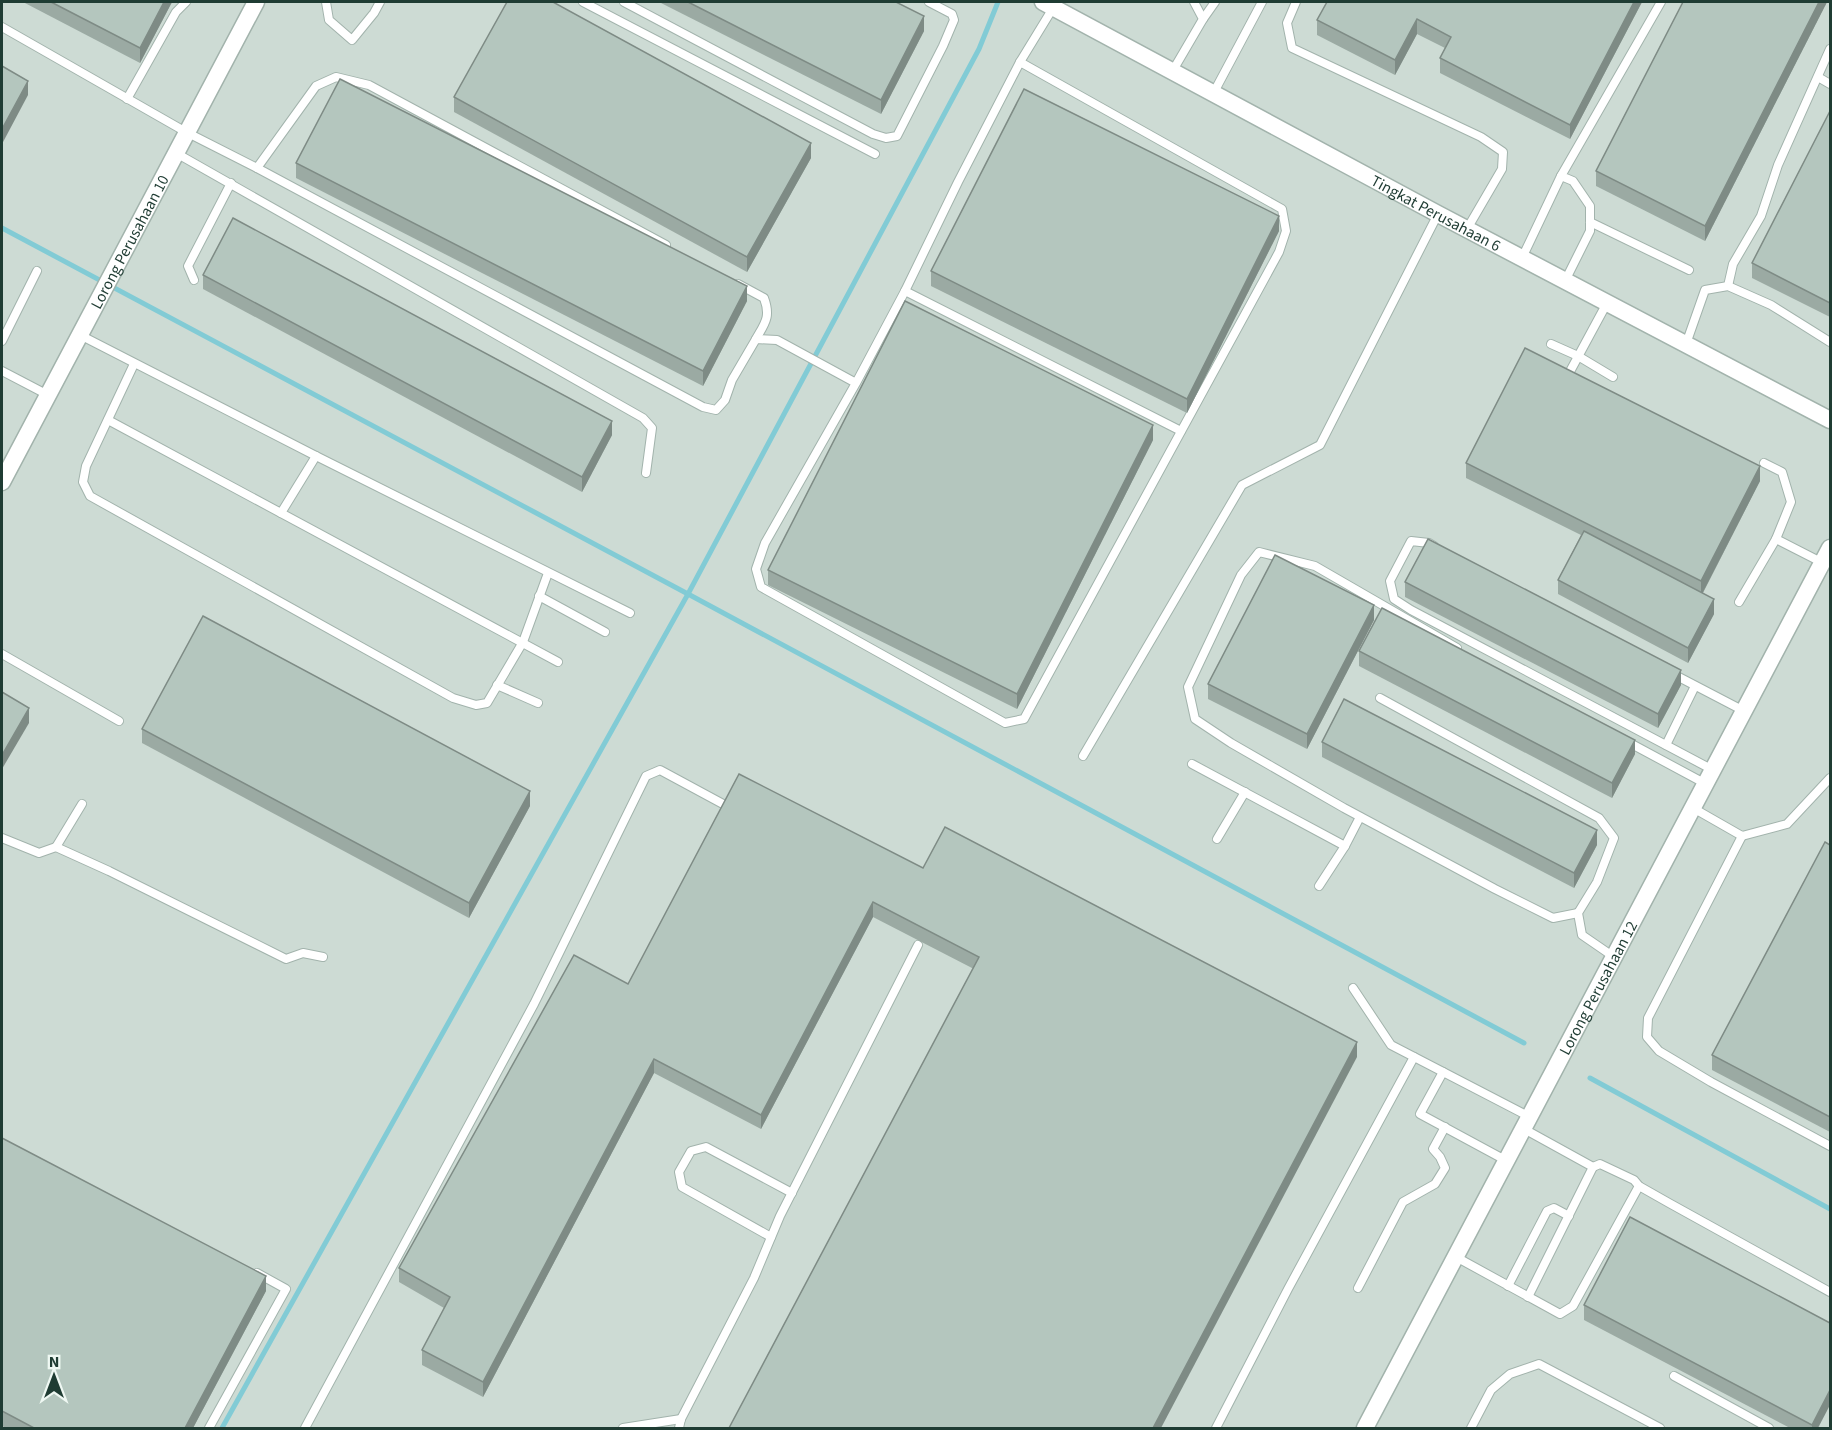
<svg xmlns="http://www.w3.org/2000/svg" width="1832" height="1430" viewBox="0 0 1832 1430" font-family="'Source Sans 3',sans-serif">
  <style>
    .built { fill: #cddbd4 }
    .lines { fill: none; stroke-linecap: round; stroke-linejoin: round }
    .stream { stroke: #82cbd5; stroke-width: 5 }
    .service-casing { stroke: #a2b3ac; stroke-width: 10 }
    .minor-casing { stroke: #a2b3ac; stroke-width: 19 }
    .service { stroke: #fff; stroke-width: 8 }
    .minor { stroke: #fff; stroke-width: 16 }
    .wall { fill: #9baaa3 }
    .shaded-wall { fill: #7e8b85 }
    .building { fill: #b4c6be; stroke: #7e8b85; stroke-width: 1.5 }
    .labels { text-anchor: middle; stroke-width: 4.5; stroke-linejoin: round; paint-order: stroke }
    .street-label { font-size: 16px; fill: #1f3c33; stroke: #eff8f3 }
  </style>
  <rect width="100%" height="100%" fill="#dfebe5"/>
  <rect class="built" x="2" y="2" width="1828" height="1426"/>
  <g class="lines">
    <g class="stream">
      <path d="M2,228L688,594L1524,1043"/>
      <path d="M1590,1078L1830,1209"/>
      <path d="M222,1428L688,594L979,49L998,2"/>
    </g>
    <g class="service-casing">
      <g id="service">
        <path d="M326,2L329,20L352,40L374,13L380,2"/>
        <path d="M583,2L875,154"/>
        <path d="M624,2L873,134L886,138L897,136L943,46L954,20L952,14L929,2"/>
        <path d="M1296,2L1287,23L1292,48L1481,137L1503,152L1502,169L1467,229"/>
        <path d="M1203,19L1215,2"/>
        <path d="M2,27L186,132L257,168L316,86L336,77L369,85L666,245"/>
        <path d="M1020,62L1053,8"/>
        <path d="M1172,72L1203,19L1194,2"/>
        <path d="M1818,77L1830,84"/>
        <path d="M1213,94L1262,2"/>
        <path d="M127,99L176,12L186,2"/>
        <path d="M176,153L643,418L652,428L646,473"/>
        <path d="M257,168L703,407L716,410L725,400L732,380L756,339L777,340L856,383L765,543L756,569L761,587L1005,723L1024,719L1279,252L1286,231L1282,209L1020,62L958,182L905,291L856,383"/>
        <path d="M1590,222L1689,270"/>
        <path d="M1522,258L1561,176"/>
        <path d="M194,280L188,266L231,183"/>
        <path d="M1565,281L1590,231V206L1573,181L1561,176L1661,2"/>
        <path d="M738,284L764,298C771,317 765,323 756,339"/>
        <path d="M1728,286L1733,264L1761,216L1778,165L1830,49"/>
        <path d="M905,291L1181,431"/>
        <path d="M80,335L316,456L630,613"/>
        <path d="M2,341L37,271"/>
        <path d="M1551,344L1578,356L1613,377"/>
        <path d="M1686,344L1705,290L1728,286L1771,305L1830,342"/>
        <path d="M134,364L86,466L83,482L90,496L453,698L476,705L487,703L523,642L548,573"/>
        <path d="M2,371L48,395"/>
        <path d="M1567,377L1607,303"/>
        <path d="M108,420L558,662"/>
        <path d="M1764,463L1782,472L1791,502L1776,539L1823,563"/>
        <path d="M281,513L316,456"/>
        <path d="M1434,546L1429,543L1411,541L1390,581L1394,599L1411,610L1713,770"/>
        <path d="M539,596L605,632"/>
        <path d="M1739,602L1776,539"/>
        <path d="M1457,648L1315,566L1259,552L1241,575L1188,687L1195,719L1231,743L1344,808L1495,889L1553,918L1578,913"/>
        <path d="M2,654L119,721"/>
        <path d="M1673,674L1744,711"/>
        <path d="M497,685L538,703"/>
        <path d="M1380,698L1599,818L1614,838L1597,882L1578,913L1582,935L1614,957"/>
        <path d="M1626,741L1706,784"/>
        <path d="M1666,745L1695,686"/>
        <path d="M1083,756L1242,485L1320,445L1438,214"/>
        <path d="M1192,764L1345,846"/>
        <path d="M1693,808L1742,836L1787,824L1830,778"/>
        <path d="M1742,836L1648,1018L1647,1037L1659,1051L1711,1082L1830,1146"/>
        <path d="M2,838L39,853L56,847L109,871L286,959L303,953L323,957"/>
        <path d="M1217,839L1245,792"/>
        <path d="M56,847L82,804"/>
        <path d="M1319,886L1345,846L1360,817"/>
        <path d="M1353,988L1391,1045L1530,1117"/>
        <path d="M1443,1072L1420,1114L1507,1161"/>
        <path d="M1524,1129L1593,1167"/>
        <path d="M771,1237L682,1187L679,1172L691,1151L706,1147L792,1193"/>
        <path d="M1456,1257L1560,1314L1573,1306L1639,1186"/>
        <path d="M1508,1286L1547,1211L1554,1208L1569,1216"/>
        <path d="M1358,1288L1403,1202L1435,1184L1445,1168L1440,1157L1433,1149L1445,1127"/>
        <path d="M1528,1297L1593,1167L1600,1164L1634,1180L1639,1186L1669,1203L1830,1292"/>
        <path d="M1674,1376L1769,1428"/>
        <path d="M209,1428L286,1289L257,1273"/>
        <path d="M305,1428L534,1004L646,776L660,770L723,804"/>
        <path d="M623,1428L681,1419"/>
        <path d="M679,1428L681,1419L754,1278L780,1216L918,945"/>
        <path d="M1216,1428L1288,1289L1414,1057"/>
        <path d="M1471,1428L1491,1390L1510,1374L1539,1364L1660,1428"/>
      </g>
    </g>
    <g class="minor-casing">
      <g id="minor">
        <path id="s1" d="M1043,2L1438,214L1830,420"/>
        <path id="s2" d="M2,482L256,2"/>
        <path id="s3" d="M1365,1428L1830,548"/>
      </g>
    </g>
    <use href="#service" class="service"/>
    <use href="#minor" class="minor"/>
  </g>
  <g class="wall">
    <path d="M23,2H172L140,63Z"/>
    <path d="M659,2H896L924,31L881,114Z"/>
    <path d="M1642,2L1570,139L1440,73V58L1445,48L1417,34L1395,75L1317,35V20Z"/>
    <path d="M1683,2H1827L1705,241L1596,186V171Z"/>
    <path d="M454,97L811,158L747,272L454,112Z"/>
    <path d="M1830,111V317L1752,278V263Z"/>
    <path d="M296,163L747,301L703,386L296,178Z"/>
    <path d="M1279,231L1187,413L931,286V271Z"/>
    <path d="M203,275L612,435L582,492L203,289Z"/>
    <path d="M1153,440L1017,709L768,585V570Z"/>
    <path d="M1466,463L1760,481L1703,593L1714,614L1688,663L1558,594V580L1581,535L1466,478Z"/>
    <path d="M1405,582L1681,685L1658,728L1405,597Z"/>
    <path d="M1374,620L1307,749L1208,699V684Z"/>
    <path d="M1359,651L1635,754L1612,798L1359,666Z"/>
    <path d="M142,729L530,806L469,918L142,743Z"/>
    <path d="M1322,742L1597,845L1574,888L1322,757Z"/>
    <path d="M1830,845V1132L1712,1070V1055Z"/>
    <path d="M923,868L1357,1057L972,968L873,917L761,1129L654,1073L483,1397L422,1365V1350L444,1308L399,1282V1268L628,984Z"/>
    <path d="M2,1138L266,1291L193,1428H6L2,1426Z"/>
    <path d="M1584,1305L1818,1428H1790L1584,1320Z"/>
  </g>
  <g class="shaded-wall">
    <path d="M164,2H172L140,63V48Z"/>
    <path d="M1634,2H1642L1570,139V125Z"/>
    <path d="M1819,2H1827L1705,241V226Z"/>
    <path d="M924,16V31L881,114V100Z"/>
    <path d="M1417,19V34L1395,75V60Z"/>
    <path d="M28,81V95L2,144V129Z"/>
    <path d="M811,143V158L747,272V257Z"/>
    <path d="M1279,216V231L1187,413V399Z"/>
    <path d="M747,286V301L703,386V371Z"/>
    <path d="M612,421V435L582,492V477Z"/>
    <path d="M1153,425V440L1017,709V694Z"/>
    <path d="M1760,466V481L1701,596V581Z"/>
    <path d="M1714,599V614L1688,663V648Z"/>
    <path d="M1374,605V620L1307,749V734Z"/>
    <path d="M1681,670V685L1658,728V714Z"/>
    <path d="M29,708V723L2,769V755Z"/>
    <path d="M1635,740V754L1612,798V783Z"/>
    <path d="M530,791V806L469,918V903Z"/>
    <path d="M1597,830V845L1574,888V873Z"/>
    <path d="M873,902V917L761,1129V1115Z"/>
    <path d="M1357,1042V1057L1161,1428H1153Z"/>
    <path d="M654,1059V1073L483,1397V1382Z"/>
    <path d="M266,1276V1291L193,1428H185Z"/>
    <path d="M1830,1390V1405L1818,1428H1812V1425Z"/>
  </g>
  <g class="building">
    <path d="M51,2H164L140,48Z"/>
    <path d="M507,2H553L811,143L747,257L454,97Z"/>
    <path d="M688,2H896L924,16L881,100Z"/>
    <path d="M1327,2H1634L1570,125L1440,58L1451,37L1417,19L1395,60L1317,20Z"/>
    <path d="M1683,2H1819L1705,226L1596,171Z"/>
    <path d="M2,66L28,81L2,129Z"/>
    <path d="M340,79L747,286L703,371L296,163Z"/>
    <path d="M1024,89L1279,216L1187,399L931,271Z"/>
    <path d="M1830,111V303L1752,263Z"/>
    <path d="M233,218L612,421L582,477L203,275Z"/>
    <path d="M905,301L1153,425L1017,694L768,570Z"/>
    <path d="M1525,348L1760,466L1701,581L1466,463Z"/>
    <path d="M1584,531L1714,599L1688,648L1558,580Z"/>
    <path d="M1428,539L1681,670L1658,714L1405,582Z"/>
    <path d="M1275,555L1374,605L1307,734L1208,684Z"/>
    <path d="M1382,608L1635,740L1612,783L1359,651Z"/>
    <path d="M203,616L530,791L469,903L142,729Z"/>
    <path d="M2,692L29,708L2,755Z"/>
    <path d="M1344,699L1597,830L1574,873L1322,742Z"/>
    <path d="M739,774L923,868L945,827L1357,1042L1153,1428H729L979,957L873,902L761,1115L654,1059L483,1382L422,1350L450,1297L399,1268L574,955L628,984Z"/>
    <path d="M1825,842L1830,845V1117L1712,1055Z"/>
    <path d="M2,1138L266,1276L185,1428H34L2,1411Z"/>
    <path d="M1630,1217L1830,1323V1390L1812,1425L1584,1305Z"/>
  </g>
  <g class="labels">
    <g class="street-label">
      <text dy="6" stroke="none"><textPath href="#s1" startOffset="446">Tingkat Perusahaan 6</textPath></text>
      <text dy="6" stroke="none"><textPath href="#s2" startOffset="272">Lorong Perusahaan 10</textPath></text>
      <text dy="6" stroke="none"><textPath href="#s3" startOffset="498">Lorong Perusahaan 12</textPath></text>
    </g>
  </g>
  <rect width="1832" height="1430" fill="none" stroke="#1f3c33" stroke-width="6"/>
  <g transform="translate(54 1376)" stroke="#eff8f3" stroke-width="4.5" paint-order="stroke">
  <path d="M0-4.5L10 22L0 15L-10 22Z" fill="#1f3c33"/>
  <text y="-9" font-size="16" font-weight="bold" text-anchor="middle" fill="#1f3c33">N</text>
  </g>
</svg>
